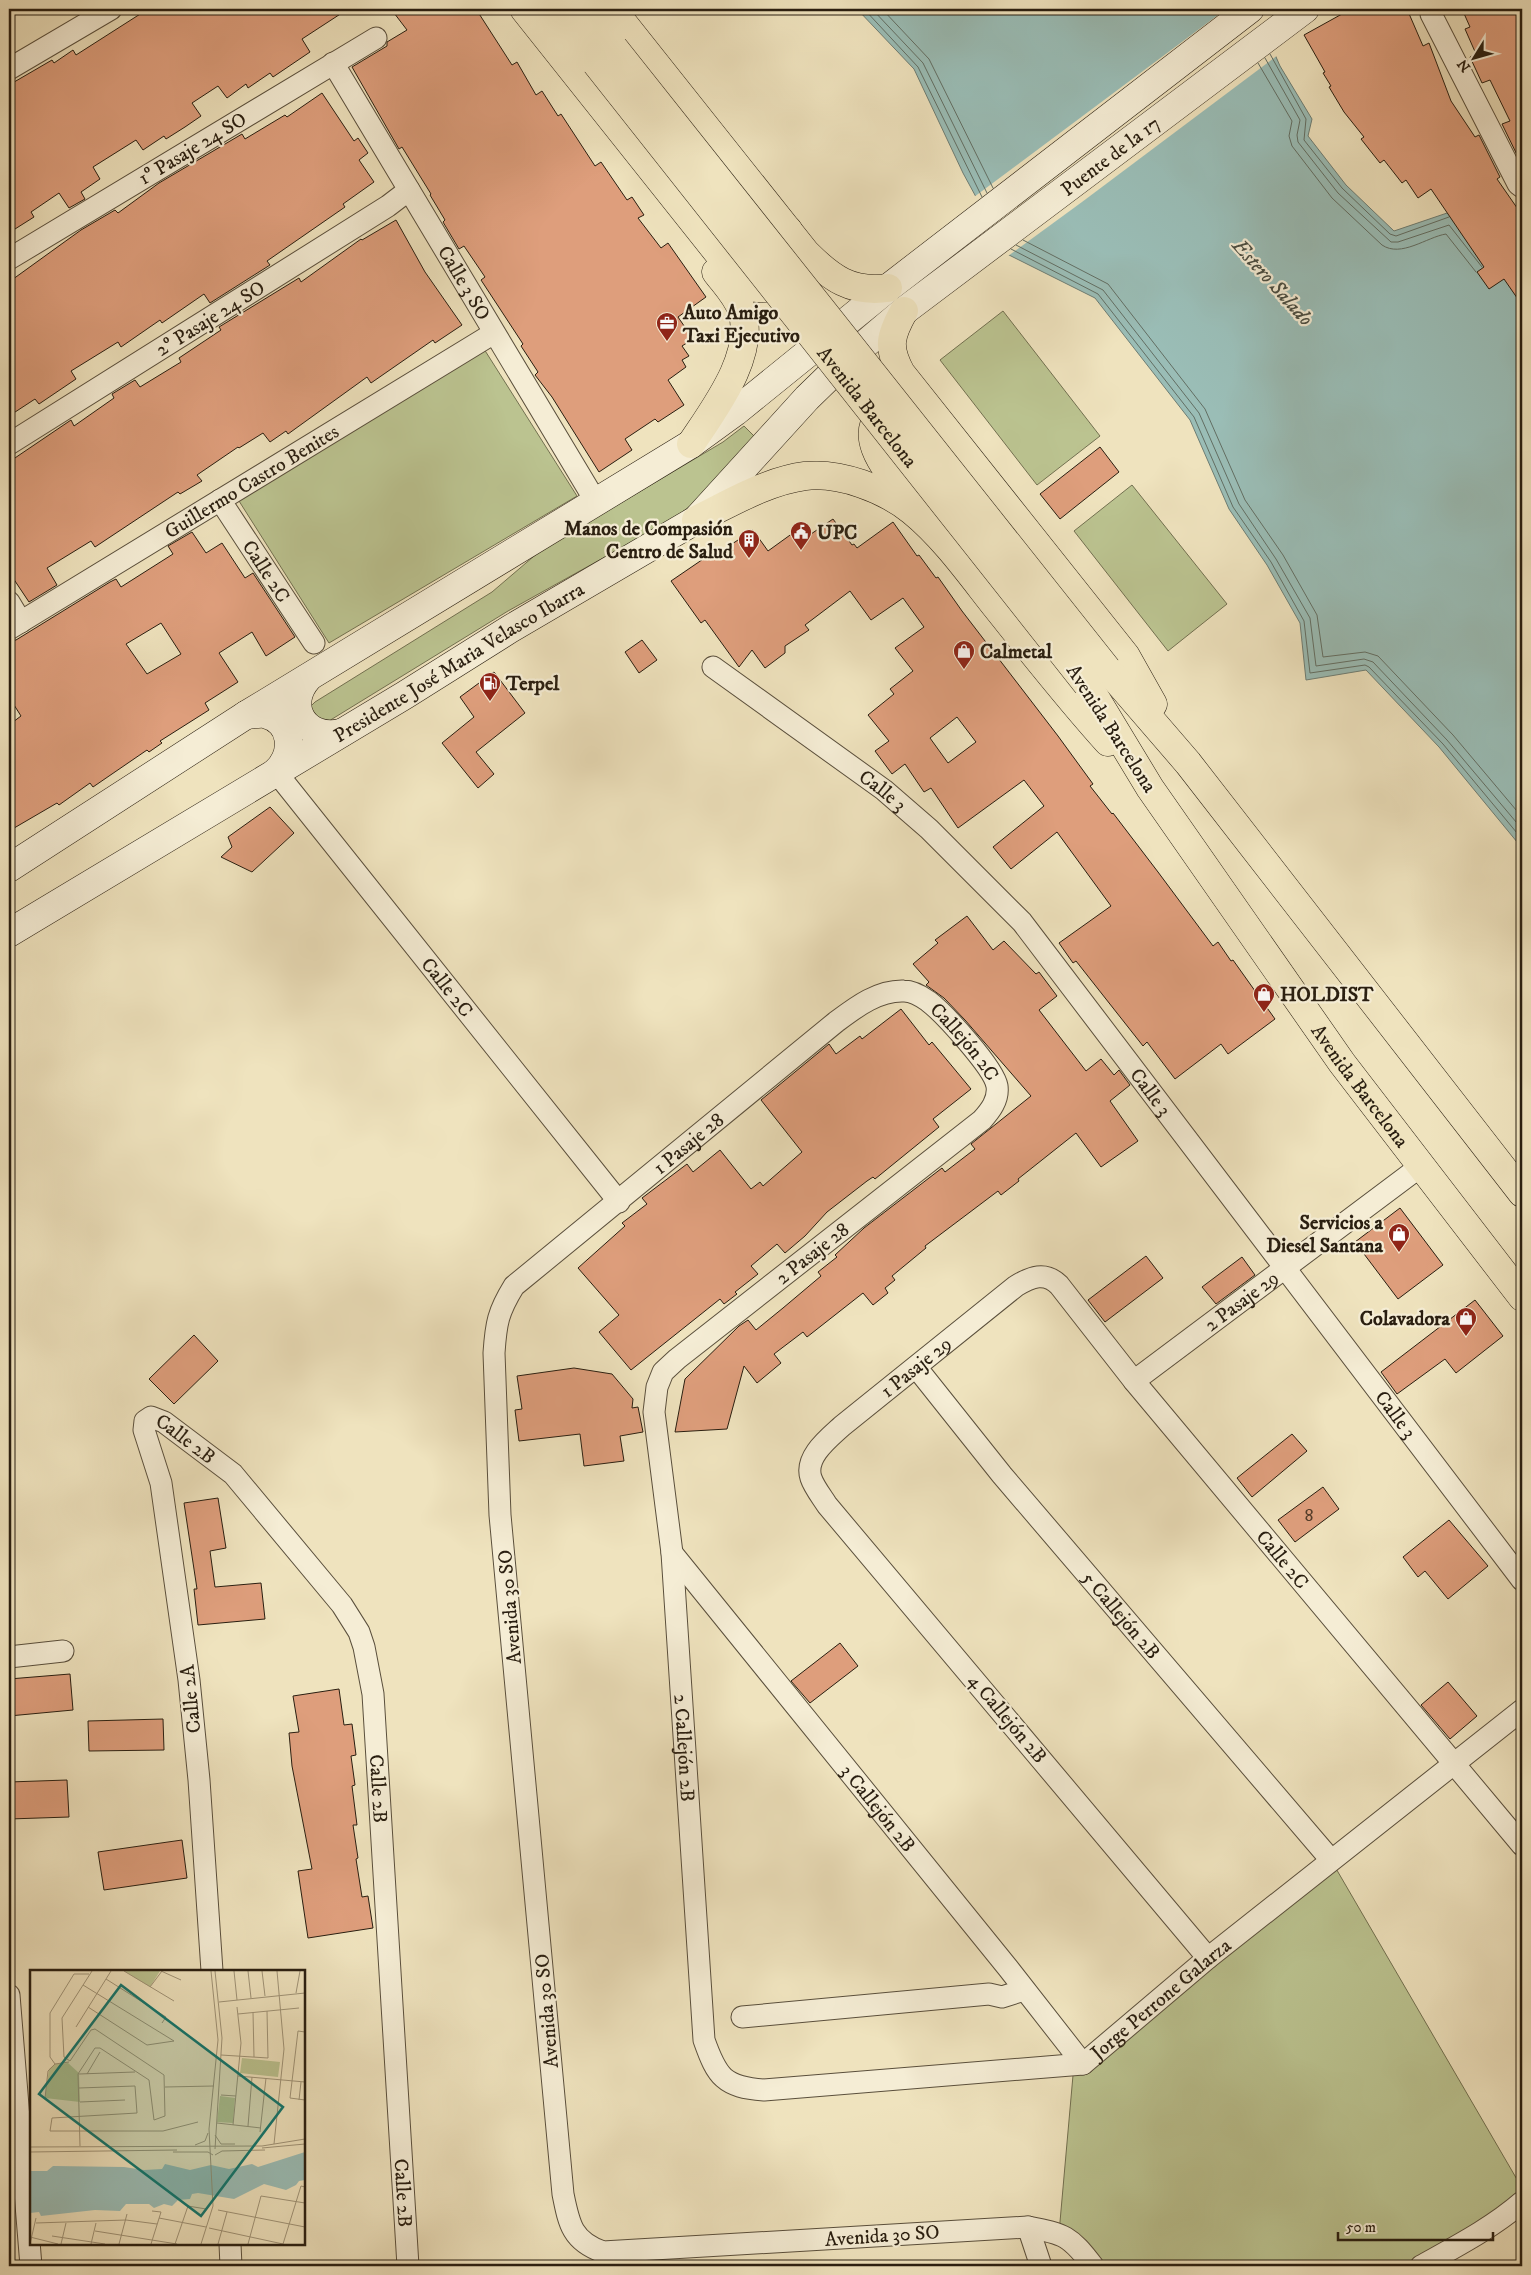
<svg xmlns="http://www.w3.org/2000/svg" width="1531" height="2275" viewBox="0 0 1531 2275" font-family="'IM FELL DW Pica',serif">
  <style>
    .green { fill: #bbc390; stroke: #727050 }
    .water { fill: #9abdb6; stroke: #6d7d74 }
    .pier { fill: #efe3be }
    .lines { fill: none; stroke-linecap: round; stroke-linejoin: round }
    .shore { stroke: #626e63; stroke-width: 1 }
    .building { fill: #de9e7c; stroke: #291e10; fill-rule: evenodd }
    .street-casing { stroke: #5a4f3c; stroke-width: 23 }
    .secondary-casing { stroke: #291e10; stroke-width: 29 }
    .primary-casing { stroke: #291e10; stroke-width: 29 }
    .street { stroke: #f5edd5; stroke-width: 21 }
    .secondary { stroke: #f5edd5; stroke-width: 28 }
    .primary { stroke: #efe3be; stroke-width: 28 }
    .primary-bridge-casing { stroke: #291e10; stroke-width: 29; stroke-linecap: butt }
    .primary-bridge { stroke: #efe3be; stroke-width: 28 }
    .labels { text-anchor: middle; stroke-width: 4.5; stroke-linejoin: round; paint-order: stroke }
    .number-label { font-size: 18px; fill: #563e2b }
    .street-label { font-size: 20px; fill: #291e10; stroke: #f5edd5 }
    .poi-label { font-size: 20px; font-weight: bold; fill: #291e10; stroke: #f5edd5; text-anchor: start }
    .water-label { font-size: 21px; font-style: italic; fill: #4b4e42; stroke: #f5edd5 }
    .inset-road { fill: none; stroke: #a09478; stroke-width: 1 }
    .view { fill: #0f766e; fill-opacity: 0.15; stroke: #0f766e; stroke-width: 2.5 }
    .inset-edge { fill: none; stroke: #291e10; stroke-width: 2.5 }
  </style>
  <rect width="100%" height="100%" fill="#efe3be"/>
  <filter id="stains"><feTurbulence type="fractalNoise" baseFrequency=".004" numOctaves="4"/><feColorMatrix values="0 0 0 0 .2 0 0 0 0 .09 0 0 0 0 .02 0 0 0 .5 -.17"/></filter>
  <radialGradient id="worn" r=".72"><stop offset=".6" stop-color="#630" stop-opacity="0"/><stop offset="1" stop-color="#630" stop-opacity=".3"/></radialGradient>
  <g class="green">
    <path d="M1003,311L1100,436L1037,485L940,360Z"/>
    <path d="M484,349L577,496L329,643L239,501Z"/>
    <path d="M744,426L759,441L698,500L673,519L508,611L324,724L310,707L315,702L492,592L540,551L723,442Z"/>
    <path d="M1132,485L1227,604L1168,651L1074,531Z"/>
    <path d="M1331,1860L1522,2188V2201L1410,2266H1093L1059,2233L1074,2064Z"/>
  </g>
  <path class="water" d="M857,9H1255L1280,66L1312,119L1308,136L1346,185L1394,231L1453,211L1522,302V848L1439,747L1366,670L1306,680L1300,623L1267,565L1229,509L1190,420L1095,298L1007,254L963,173L914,69Z"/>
  <path class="pier" d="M1226,9H1258L1278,55L1082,202L1008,256H1006L974,197Z"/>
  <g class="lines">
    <g class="shore">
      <path d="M864,9L918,67L982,197"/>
      <path d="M872,9L923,63L987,193"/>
      <path d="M882,9L929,59L993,188"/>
      <path d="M1270,54L1306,119L1304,140L1342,188L1390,234L1396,236L1449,217"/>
      <path d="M1265,58L1300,120L1297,135L1298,142L1338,193L1391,242H1398L1449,225L1482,267"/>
      <path d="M1258,63L1292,121L1289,136L1292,146L1332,198L1382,245C1401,258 1427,237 1446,234L1476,272"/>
      <path d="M1023,240L1108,284L1205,409L1245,500L1283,555L1317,615L1323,657L1365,652L1378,656L1453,735L1522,817"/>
      <path d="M1016,245L1103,290L1199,413L1239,504L1276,559L1310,618L1316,666L1364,659L1373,662L1447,740L1522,829"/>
      <path d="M1011,249L1098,294L1194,417L1233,507L1271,562L1304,621L1310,673L1365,665L1369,667L1443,744L1522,839"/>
    </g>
  </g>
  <g class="building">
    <path d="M148,9H348L302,39L310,52L273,77L270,73L248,88L246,84L227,98L218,86L192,103L201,116L185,127L166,139L164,136L143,150L136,140L93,167L100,179L81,192L85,199L69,208L59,193L31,212L34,217L15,229L9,220V85L52,60L54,63L73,50L76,55Z"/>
    <path d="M391,9H476L512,65L517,62L536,95L542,91L558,116L561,114L595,166L601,162L627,200L632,197L644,215L638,218L661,248L668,243L706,297L678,317L693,339L682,346L689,356L682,360L686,367L668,380L684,405L658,422L655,419L625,439L632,450L599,472L552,397L535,375L538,372L521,346L523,344L481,280L485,277L464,246L459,249L443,222L445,220L430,195L431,194L402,147L399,149L352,67L387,46V42L407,30Z"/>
    <path d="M1351,9H1407L1423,46L1429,43L1451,101L1475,137L1479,135L1500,177L1497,179L1522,215V305L1504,279L1489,289L1477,272L1484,267L1431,189L1418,198L1406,180L1402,183L1384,160L1380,163L1361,139L1364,137L1344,112L1329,87L1331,86L1323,73L1325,72L1304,35Z"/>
    <path d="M1462,9H1522V165L1502,124L1510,121L1490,80L1482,83L1470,57L1476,54L1465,29L1470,27Z"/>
    <path d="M322,93L354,141L358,138L368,153L359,160L374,182L343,204L345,207L267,261L270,265L210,303L204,294L162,323L160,320L121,347L118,342L71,371L76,379L39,404L35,399L9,416V282L81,230L115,210L118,213L159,183L242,134L245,139L285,115L287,117Z"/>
    <path d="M396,220L425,272L462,325L435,343L433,340L371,383L367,377L288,434L286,431L270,442L263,433L239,448L238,447L197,475L202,481L180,494L178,492L95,547L91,541L47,568L57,585L29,602L9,572V462L71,420L74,426L114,398L112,394L135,380L140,387L181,362L179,358L221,330L219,327L299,278L301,282L361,239L362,240Z"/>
    <path d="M1100,447L1119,472L1060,519L1040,494Z"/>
    <path d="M833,519L852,545L854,544L857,548L893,522L917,556L919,555L936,578L938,577L962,611L1058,736L1093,784L1090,786L1112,814L1113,813L1158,872L1213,946L1218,942L1231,961L1233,960L1275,1019L1228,1054L1221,1044L1175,1079L1147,1042L1143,1046L1076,961L1073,963L1059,943L1111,906L1057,832L1011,869L993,847L1044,806L1024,780L958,828L931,788L924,792L905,764L892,774L875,751L889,741L868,715L894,694L890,689L913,671L895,648L924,627L903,598L871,620L850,591L805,625L809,630L785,646V653L765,668L752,650L739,667L705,620L701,623L671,581L712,553L714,556L753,530L768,551L804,525L811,534ZM957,717L976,742L948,763L930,738Z"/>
    <path d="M192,532L206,553L222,543L245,578L253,573L295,637L266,656L252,632L219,653L238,682L205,703L209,710L160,741L162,743L149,752L147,750L93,787L90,783L59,805L57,803L9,831V725L21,716L9,697V641L16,640L110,582L116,579L121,587L173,554L168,546ZM161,623L181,654L147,674L126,644Z"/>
    <path d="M642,640L657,660L639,673L625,652Z"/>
    <path d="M494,672L525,713L476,752L494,774L478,788L442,743L474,717L460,697Z"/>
    <path d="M270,807L294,833L252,872L221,857L232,847L228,837Z"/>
    <path d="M967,916L993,950L1004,941L1036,974L1039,972L1057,996L1039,1010L1086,1071L1101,1059L1114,1075L1119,1070L1130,1085L1110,1101L1138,1141L1101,1167L1076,1133L1018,1179L1019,1181L1001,1195L998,1191L925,1246L926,1248L892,1276L895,1280L885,1288L888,1293L873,1305L863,1293L807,1337L803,1332L774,1354L781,1363L757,1383L744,1366L727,1429L675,1432L685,1379L739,1326L748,1320L756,1330L783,1308L821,1276L818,1272L837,1257L835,1255L864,1228L942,1168L945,1172L975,1149L971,1144L1031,1096L965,1020L944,998L926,985L929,982L913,964L938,943L935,940Z"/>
    <path d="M901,1009L929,1045L932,1042L971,1089L933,1119L939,1127L875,1179L873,1177L867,1181L827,1212L805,1236L785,1253L777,1244L751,1266L758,1274L735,1292L737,1294L724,1304L720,1299L631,1370L599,1332L619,1315L578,1268L625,1226L622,1223L647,1204L642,1198L687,1164L693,1172L720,1150L751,1189L760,1182L763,1186L802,1152L761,1100L829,1044L836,1054L860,1036L862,1039Z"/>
    <path d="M1400,1208L1443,1265L1398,1299L1355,1242Z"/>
    <path d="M1146,1256L1163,1278L1105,1322L1088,1300Z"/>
    <path d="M1242,1257L1255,1275L1216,1304L1202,1287Z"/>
    <path d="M1475,1300L1503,1336L1456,1373L1445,1359L1397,1394L1381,1372Z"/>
    <path d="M194,1335L218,1361L174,1404L149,1379Z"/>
    <path d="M574,1368L612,1374L633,1399L632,1408L638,1407L643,1432L620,1436L624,1461L584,1466L580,1434L519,1441L515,1410L522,1409L517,1376Z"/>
    <path d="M1292,1434L1307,1451L1252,1497L1237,1478Z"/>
    <path d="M1323,1487L1339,1509L1295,1542L1278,1520Z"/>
    <path d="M218,1498L226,1548L210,1551L215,1587L261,1583L265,1619L198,1625L194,1589H197L184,1503Z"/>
    <path d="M1449,1520L1488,1566L1448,1599L1425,1571L1418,1577L1403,1557Z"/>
    <path d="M840,1643L858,1666L810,1703L791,1681Z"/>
    <path d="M70,1674L73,1710L9,1716V1679Z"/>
    <path d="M1448,1682L1477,1716L1450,1739L1421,1705Z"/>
    <path d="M339,1689L344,1725L352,1724L356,1755L351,1756L355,1785L352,1786L357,1825H353L358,1858L356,1859L362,1897L368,1896L373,1928L308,1938L298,1871L312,1869L292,1766L289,1733L299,1732L293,1696Z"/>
    <path d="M163,1719L164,1750L89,1751L88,1721Z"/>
    <path d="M67,1780L69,1817L9,1819V1782Z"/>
    <path d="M182,1840L187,1878L104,1890L98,1852Z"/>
  </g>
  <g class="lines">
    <g class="street-casing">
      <g id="street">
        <path d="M1431,14L1518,184L1522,187"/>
        <path id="s1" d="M333,63L596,502"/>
        <path d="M9,69L111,9"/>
        <path d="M9,259L376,38"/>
        <path d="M9,444L388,206L409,190"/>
        <path id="s2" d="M220,500L314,643"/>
        <path d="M9,602L21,622"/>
        <path id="s3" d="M9,629L494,333"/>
        <path id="s4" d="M713,667L884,790L929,829L1022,922L1522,1580"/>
        <path id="s5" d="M276,772L619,1202"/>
        <path id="s6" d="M916,1367L1002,1475L1331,1860"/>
        <path id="s7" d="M1134,1381L1421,1166"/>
        <path id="s8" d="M672,1553L1008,1968L1083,2064"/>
        <path d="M9,1657L63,1651"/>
        <path id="s9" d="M1208,1958L827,1505C822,1497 814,1487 811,1478C804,1457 829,1438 842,1426L1016,1286C1031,1277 1045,1271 1059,1285L1134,1381L1522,1845"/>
        <path id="s10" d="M212,1971L199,1780L189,1680L161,1483L144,1430L145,1421L151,1417L164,1422L233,1474L342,1605L359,1632L364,1647L373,1694L408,2266"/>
        <path d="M9,1995L31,2266"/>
        <path d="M742,2017L989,1994L1002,1997L1024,1990"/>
        <path d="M1028,2227L1041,2266"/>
        <path d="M230,2244L231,2266"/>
        <path id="s11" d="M1093,2266C1070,2236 1065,2234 1028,2227L603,2252C572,2241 569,2224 563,2194L500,1515L494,1353C496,1323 498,1312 514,1286L836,1022C856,1007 878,990 904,991C913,991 921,996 928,1001C944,1013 994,1068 997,1086C999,1100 990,1111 982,1120L677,1359L663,1372L657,1387L654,1412L672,1553L704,2040C717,2077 724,2087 764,2090L1083,2064L1208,1958L1522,1710"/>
        <path d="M1421,2266C1455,2247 1492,2228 1522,2202"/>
      </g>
    </g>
    <g class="secondary-casing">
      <g id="secondary">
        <path d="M308,678C283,706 305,741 341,733"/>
        <path d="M246,715C251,715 259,713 265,714C294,722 295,754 276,772"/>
        <path d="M9,868L246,715L691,444L735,412L888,288L1250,9"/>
        <path id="s12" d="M9,933L405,695L510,629L696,520L807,398L844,362L904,311L1305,9"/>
      </g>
    </g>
    <g class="primary-casing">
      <g id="primary">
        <path d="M524,9L734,273C740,280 747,286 756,288C776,291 793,275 793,256C794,247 790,238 788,230"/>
        <path d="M553,9L596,63"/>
        <path d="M583,9L614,48"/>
        <path d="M612,9L806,253C831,278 851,293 888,288"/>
        <path d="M904,311C890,336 887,347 901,373L1126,656L1153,704"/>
        <path d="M893,405C844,432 896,480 917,507"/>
        <path d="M691,444C714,409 756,355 742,311C737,296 725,284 716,272"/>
        <path d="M696,520C731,503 767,481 805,476C840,472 885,489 912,511C945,538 970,574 997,608C1033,653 1069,699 1108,742"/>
        <path d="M1107,669L1188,763L1522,1193"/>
        <path id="s13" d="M1087,684L1150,788L1342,1063L1522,1297"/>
      </g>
    </g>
    <use href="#street" class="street"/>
    <use href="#secondary" class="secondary"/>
    <use href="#primary" class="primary"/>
    <g class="primary-bridge-casing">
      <g id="primary-bridge">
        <path d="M614,48L1107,669"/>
        <path id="s14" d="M596,63L1087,684"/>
      </g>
    </g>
    <use href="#primary-bridge" class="primary-bridge"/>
  </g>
  <defs>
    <g id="office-pin" transform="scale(1.125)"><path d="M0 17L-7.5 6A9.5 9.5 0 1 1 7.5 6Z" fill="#8f2418" stroke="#f5edd5"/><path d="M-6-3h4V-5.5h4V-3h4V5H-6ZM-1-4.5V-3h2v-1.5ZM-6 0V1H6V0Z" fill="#fff"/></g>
    <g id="civic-pin" transform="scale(1.125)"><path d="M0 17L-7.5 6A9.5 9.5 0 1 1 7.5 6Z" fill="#8f2418" stroke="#f5edd5"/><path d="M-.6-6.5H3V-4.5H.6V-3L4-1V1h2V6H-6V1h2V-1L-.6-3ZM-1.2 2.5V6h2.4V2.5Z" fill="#fff"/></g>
    <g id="building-pin" transform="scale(1.125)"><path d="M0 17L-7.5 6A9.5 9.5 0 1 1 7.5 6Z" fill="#8f2418" stroke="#f5edd5"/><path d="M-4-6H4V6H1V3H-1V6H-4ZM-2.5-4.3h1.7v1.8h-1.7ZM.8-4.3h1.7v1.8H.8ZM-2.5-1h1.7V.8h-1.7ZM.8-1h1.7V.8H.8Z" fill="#fff"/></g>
    <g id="shop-pin" transform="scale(1.125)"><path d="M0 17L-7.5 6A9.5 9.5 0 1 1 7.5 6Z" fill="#8f2418" stroke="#f5edd5"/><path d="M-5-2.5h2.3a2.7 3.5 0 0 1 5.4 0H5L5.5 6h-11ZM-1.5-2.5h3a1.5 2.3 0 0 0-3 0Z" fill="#fff"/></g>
    <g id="fuel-pin" transform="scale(1.125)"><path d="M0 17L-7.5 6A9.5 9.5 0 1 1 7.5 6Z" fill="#8f2418" stroke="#f5edd5"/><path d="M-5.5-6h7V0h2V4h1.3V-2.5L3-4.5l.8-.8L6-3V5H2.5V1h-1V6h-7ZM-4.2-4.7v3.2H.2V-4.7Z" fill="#fff"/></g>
  </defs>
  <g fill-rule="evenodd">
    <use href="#office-pin" x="667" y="323"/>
    <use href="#civic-pin" x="801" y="532"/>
    <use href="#building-pin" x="749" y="540"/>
    <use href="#shop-pin" x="964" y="651"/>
    <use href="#fuel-pin" x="490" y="683"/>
    <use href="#shop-pin" x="1264" y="994"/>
    <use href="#shop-pin" x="1399" y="1234"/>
    <use href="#shop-pin" x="1466" y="1318"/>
  </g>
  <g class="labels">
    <g class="number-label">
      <text x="1309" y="1521">8</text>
    </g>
    <g class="street-label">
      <text transform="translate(192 148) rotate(-31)" y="7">1º Pasaje 24 SO</text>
      <text dy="7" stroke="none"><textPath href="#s12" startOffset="1355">Puente de la 17</textPath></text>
      <text dy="7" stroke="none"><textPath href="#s1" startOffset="256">Calle 3 SO</textPath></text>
      <text transform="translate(210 318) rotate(-32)" y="7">2º Pasaje 24 SO</text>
      <text dy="7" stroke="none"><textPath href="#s14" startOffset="438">Avenida Barcelona</textPath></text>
      <text dy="7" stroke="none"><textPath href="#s3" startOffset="284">Guillermo Castro Benites</textPath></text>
      <text dy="7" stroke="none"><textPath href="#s2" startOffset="85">Calle 2C</textPath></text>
      <text dy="7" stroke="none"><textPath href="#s12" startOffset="525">Presidente José Maria Velasco Ibarra</textPath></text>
      <text transform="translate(1112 728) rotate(57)" y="7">Avenida Barcelona</text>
      <text dy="7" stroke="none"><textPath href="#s4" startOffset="210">Calle 3</textPath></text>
      <text dy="7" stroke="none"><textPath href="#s5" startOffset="275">Calle 2C</textPath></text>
      <text dy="7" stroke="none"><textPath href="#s11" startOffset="2069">Callejón 2C</textPath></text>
      <text dy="7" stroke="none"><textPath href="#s13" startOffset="486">Avenida Barcelona</textPath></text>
      <text dy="7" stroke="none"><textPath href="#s4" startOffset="615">Calle 3</textPath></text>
      <text dy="7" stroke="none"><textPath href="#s11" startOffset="1720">1 Pasaje 28</textPath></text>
      <text transform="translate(812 1253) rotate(-38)" y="7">2 Pasaje 28</text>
      <text dy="7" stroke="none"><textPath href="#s7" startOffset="134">2 Pasaje 29</textPath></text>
      <text dy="7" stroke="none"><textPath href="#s9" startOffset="782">1 Pasaje 29</textPath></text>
      <text dy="7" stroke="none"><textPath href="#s4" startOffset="1020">Calle 3</textPath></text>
      <text dy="7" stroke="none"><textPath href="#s10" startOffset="604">Calle 2B</textPath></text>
      <text dy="7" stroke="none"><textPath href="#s9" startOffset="1312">Calle 2C</textPath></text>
      <text transform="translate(509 1607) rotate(-95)" y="7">Avenida 30 SO</text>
      <text dy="7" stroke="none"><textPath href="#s6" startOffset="322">5 Callejón 2B</textPath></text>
      <text transform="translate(190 1699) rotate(-96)" y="7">Calle 2A</text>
      <text transform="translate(1008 1718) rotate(50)" y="7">4 Callejón 2B</text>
      <text dy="7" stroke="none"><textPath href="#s11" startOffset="2948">2 Callejón 2B</textPath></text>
      <text dy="7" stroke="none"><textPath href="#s10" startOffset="1024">Calle 2B</textPath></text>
      <text dy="7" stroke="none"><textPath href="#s8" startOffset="328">3 Callejón 2B</textPath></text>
      <text dy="7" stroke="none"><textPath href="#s11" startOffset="3748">Jorge Perrone Galarza</textPath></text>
      <text transform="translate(546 2011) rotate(-95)" y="7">Avenida 30 SO</text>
      <text dy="7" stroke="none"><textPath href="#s10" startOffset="1429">Calle 2B</textPath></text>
      <text transform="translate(882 2235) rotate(-4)" y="7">Avenida 30 SO</text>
    </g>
    <g class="poi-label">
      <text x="683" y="319">Auto Amigo<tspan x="683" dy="23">Taxi Ejecutivo</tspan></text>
      <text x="733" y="535" text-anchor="end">Manos de Compasión<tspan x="733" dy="23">Centro de Salud</tspan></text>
      <text x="817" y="539">UPC</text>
      <text x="980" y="658">Calmetal</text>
      <text x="506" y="690">Terpel</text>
      <text x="1280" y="1001">HOLDIST</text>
      <text x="1383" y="1229" text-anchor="end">Servicios a<tspan x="1383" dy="23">Diesel Santana</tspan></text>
      <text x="1450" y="1325" text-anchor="end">Colavadora</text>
    </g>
    <g class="water-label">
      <text transform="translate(1273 282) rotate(48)" y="7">Estero Salado</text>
    </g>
  </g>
  <g transform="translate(30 1970)">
    <rect width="275" height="275" fill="#efe3be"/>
    <path d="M94,1H130L120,17ZM212,88L250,92L248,107L210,103ZM38,93L49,103L50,132L15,128L19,99L25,94ZM190,126L205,128L203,153L187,152Z" fill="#bbc390"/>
    <path d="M275,182V210L269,211L266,215L256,220L234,214L204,229L168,223L162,224L160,229L148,230L142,236L134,234L124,238L119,234H96L90,241L65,240L11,246L9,242L0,243V201H17L23,196L94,197L114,200L132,199L135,194L160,200L181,195L199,199L222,194L228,197Z" fill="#9abdb6"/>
    <path class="inset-road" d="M94,1L144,31M131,1L151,10M204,1L207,30M218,1L221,28M232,1L235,26M76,9L136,47L132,53M53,15L144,71M120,17L132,1M266,23L270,1M189,32L275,23M58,37L117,75L144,71M223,42L224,87M208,44L269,38M46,57L81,1M275,62L268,61L260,128L275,130M191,85L238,88L237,41M40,91L61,60L65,59L134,105L135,146L124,150L119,110L70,78H65L48,104L50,176M40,91L34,87L32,48L62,1M25,94L20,87V43L44,4H59M49,104L105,102M57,104L70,82M208,106L275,112M135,117L184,116M49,118L105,116L107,143L22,148L20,161H133L168,152M191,125L206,126M269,130L271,112M50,132L95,130M27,138L15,128L18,101L25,94L39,92M187,153L231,158M203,155L211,73L207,37M218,156L222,107M230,162L236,108M185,165L191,174H205M244,174L254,79L247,1M165,175L175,171L178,163M0,177L232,176L275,169M232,178L275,174M185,179L192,68L185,1M0,182L147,180M143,182H178L183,185M185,185L192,181L235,180M188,240L275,257M129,248L176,257M6,253L96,250L127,254M179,258L253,274M65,261L147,274M22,266L75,274M0,267L28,274M0,274L6,248M31,274L36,253M61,274L66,253M89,274L97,244M121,274L131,242L122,241M145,274L158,236L176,239M171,274L183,236L179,159L188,70L181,1M188,274L197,242M218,274L231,226L275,233M253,274L271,216L275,217"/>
    <path class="view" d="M91,15L253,137L171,246L9,124Z"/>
    <rect width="275" height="275" class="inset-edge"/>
  </g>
  <rect width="1531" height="2275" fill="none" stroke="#efe3be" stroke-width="30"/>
  <rect x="10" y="10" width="1511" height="2255" fill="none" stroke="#291e10" stroke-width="2.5"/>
  <rect x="15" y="15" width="1501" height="2245" fill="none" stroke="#291e10"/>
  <g transform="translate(1474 58) rotate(233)" stroke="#f5edd5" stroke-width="4" paint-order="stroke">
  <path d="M0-4L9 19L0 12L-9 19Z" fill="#291e10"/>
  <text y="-8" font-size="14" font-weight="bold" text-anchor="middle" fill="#291e10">N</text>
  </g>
  <path d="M1338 2232v8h155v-8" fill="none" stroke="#291e10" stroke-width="2.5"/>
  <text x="1346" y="2232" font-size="15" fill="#291e10" stroke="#f5edd5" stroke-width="4" paint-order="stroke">50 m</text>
  <rect width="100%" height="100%" filter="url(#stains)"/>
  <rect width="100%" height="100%" fill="url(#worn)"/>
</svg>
